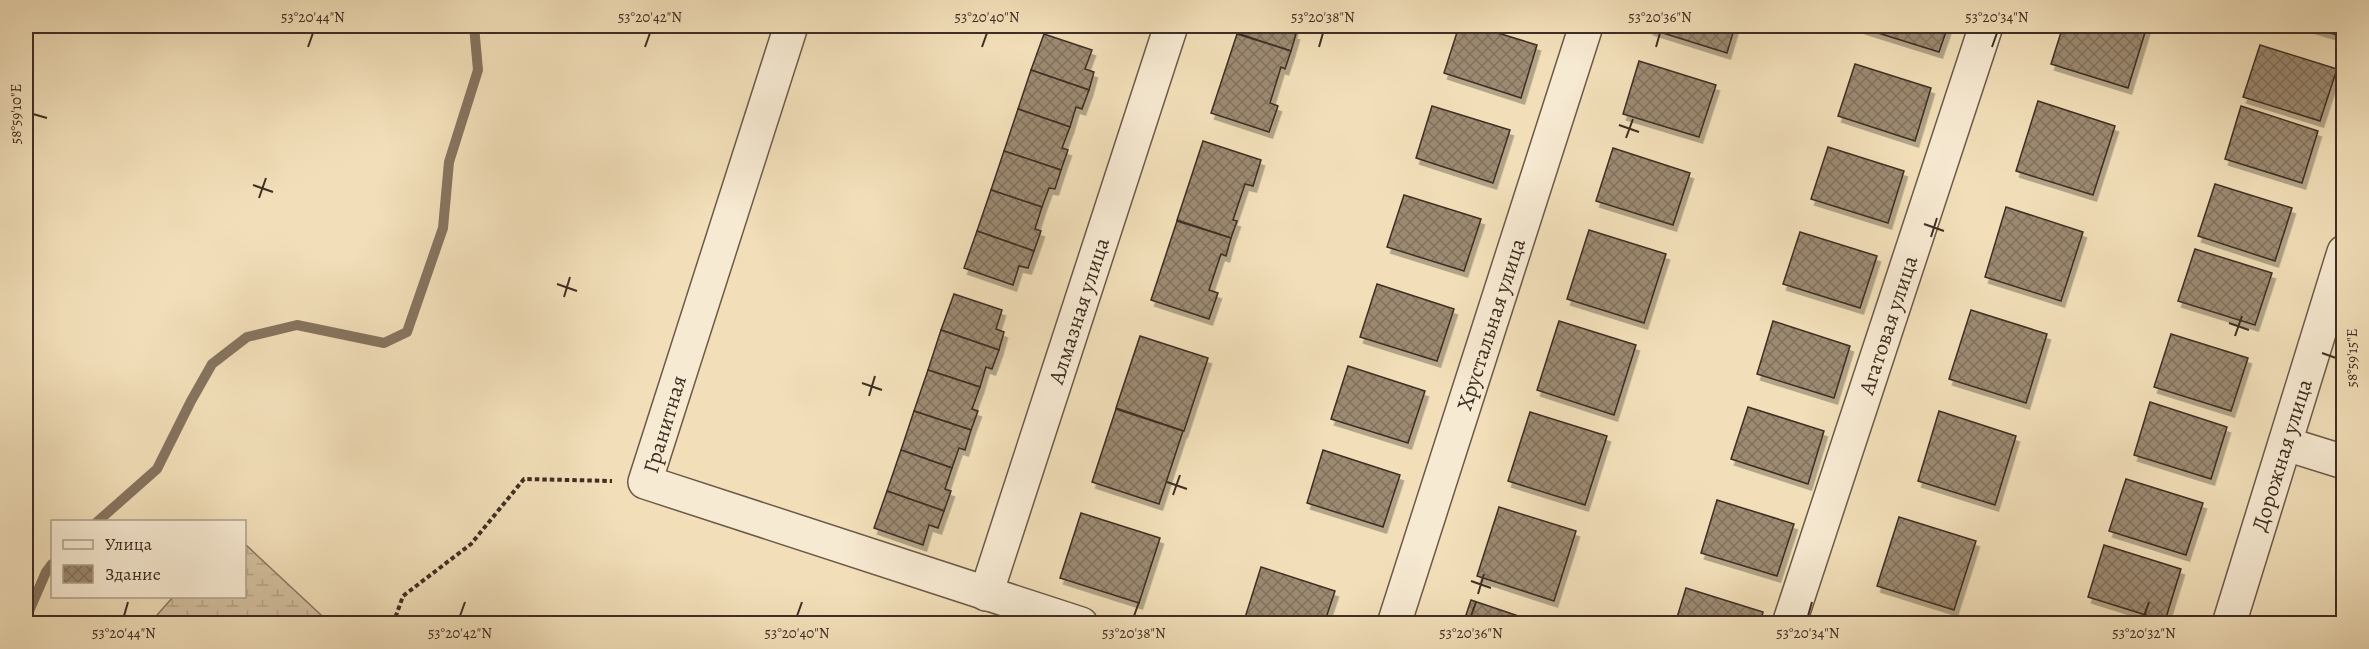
<svg xmlns="http://www.w3.org/2000/svg" width="2369" height="649" viewBox="0 0 2369 649" font-family="Alegreya,serif">
  <style>
    .wetland { fill: url(#wetland-marsh); stroke: #8a7862; stroke-width: 1.5 }
    .lines { fill: none; stroke-linecap: round; stroke-linejoin: round }
    .stream { stroke: #86745f; stroke-width: 10 }
    .building { fill: url(#building-cross-hatch); stroke: #3f2e24; stroke-width: 1.5; filter: url(#shadow) }
    .street-casing { stroke: #6c5a49; stroke-width: 36 }
    .path { stroke: #3f2e24; stroke-width: 4; stroke-dasharray: 4.5 3; stroke-linecap: butt }
    .street { stroke: #f7ead2; stroke-width: 33 }
    .ticks { fill: none; stroke: #3f2e24; stroke-width: 2 }
    .labels { text-anchor: middle; stroke-width: 4.5; stroke-linejoin: round; paint-order: stroke }
    .street-label { font-size: 22px; fill: #3f2e24; stroke: #f7ead2 }
    .neatline { fill: none; stroke: #3f2e24; stroke-width: 2 }
    .ticks-label { font-size: 15px; text-anchor: middle; fill: #3f2e24 }
  </style>
  <defs>
    <pattern id="wetland-marsh" width="20" height="14" patternUnits="userSpaceOnUse" patternTransform="scale(1.5)"><rect width="20" height="14" fill="#d4c1a0"/><path d="M1 5h8M5 5V1M11 12h8M15 12V8" fill="none" stroke="#b7a68a"/></pattern>
    <pattern id="building-cross-hatch" width="8" height="8" patternUnits="userSpaceOnUse" patternTransform="scale(1.5)"><rect width="8" height="8" fill="#9c8a71"/><path d="M0 0l8 8M0 8l8-8" fill="none" stroke="#81715d"/></pattern>
    <filter id="shadow"><feDropShadow dx="3.5" dy="6" stdDeviation="0" flood-color="#0004"/></filter>
  </defs>
  <rect width="100%" height="100%" fill="#f2dfb9"/>
  <filter id="stains"><feTurbulence type="fractalNoise" baseFrequency=".00333" numOctaves="4"/><feColorMatrix values="0 0 0 0 .2 0 0 0 0 .09 0 0 0 0 .02 0 0 0 .5 -.17"/></filter>
  <radialGradient id="worn" r=".72"><stop offset=".6" stop-color="#630" stop-opacity="0"/><stop offset="1" stop-color="#630" stop-opacity=".3"/></radialGradient>
  <path class="wetland" d="M245,544L321,615L319,623H150L173,597L244,596Z"/>
  <g class="lines">
    <g class="stream">
      <path d="M97,522L157,469L191,401L212,364L247,337L297,325L384,343L407,332L443,228L449,162L478,70L474,26"/>
      <path d="M26,618L46,572L52,564"/>
    </g>
  </g>
  <g class="building">
    <path d="M1240,26H1295L1293,33L1296,34L1291,51L1237,33Z"/>
    <path d="M1459,26H1475L1537,45L1521,98L1444,73Z"/>
    <path d="M1651,26H1735L1727,53L1650,29Z"/>
    <path d="M1863,26H1948L1939,52L1862,28Z"/>
    <path d="M2063,26H2147L2128,88L2051,64Z"/>
    <path d="M2306,26H2344V37Z"/>
    <path d="M1044,34L1092,50L1085,69L1094,72L1089,90L1031,70Z"/>
    <path d="M1237,34L1291,51L1285,69L1281,67L1270,103L1278,106L1269,132L1211,113Z"/>
    <path d="M2260,45L2337,69L2320,121L2243,97Z"/>
    <path d="M1639,61L1716,85L1699,137L1623,114Z"/>
    <path d="M1855,64L1931,88L1915,141L1838,116Z"/>
    <path d="M1031,70L1089,90L1082,109L1076,107L1070,127L1018,109Z"/>
    <path d="M2038,101L2115,126L2093,195L2016,171Z"/>
    <path d="M1432,106L1510,130L1493,183L1416,158Z"/>
    <path d="M2241,106L2318,131L2302,183L2225,159Z"/>
    <path d="M1018,109L1070,127L1062,148L1068,150L1061,170L1004,151Z"/>
    <path d="M1203,141L1261,160L1253,186L1245,184L1233,220L1237,221L1231,238L1177,220Z"/>
    <path d="M1828,147L1904,171L1888,223L1811,199Z"/>
    <path d="M1613,148L1690,173L1673,225L1596,201Z"/>
    <path d="M1004,151L1061,170L1055,189L1049,188L1042,207L991,190Z"/>
    <path d="M2215,184L2292,208L2275,261L2198,236Z"/>
    <path d="M991,190L1042,207L1035,229L1041,231L1034,251L977,231Z"/>
    <path d="M1404,195L1481,219L1464,271L1387,247Z"/>
    <path d="M2006,207L2083,232L2061,301L1985,277Z"/>
    <path d="M1177,221L1231,238L1226,256L1221,254L1209,290L1218,293L1209,319L1151,300Z"/>
    <path d="M1589,230L1666,254L1644,323L1567,299Z"/>
    <path d="M977,231L1034,251L1028,268L1019,266L1013,285L964,268Z"/>
    <path d="M1800,232L1877,256L1860,308L1783,284Z"/>
    <path d="M2195,249L2272,273L2255,325L2178,301Z"/>
    <path d="M1377,284L1454,309L1437,361L1360,337Z"/>
    <path d="M954,294L1002,310L996,329L1004,332L999,350L941,330Z"/>
    <path d="M1971,310L2047,334L2026,403L1949,379Z"/>
    <path d="M1559,321L1636,345L1614,415L1537,390Z"/>
    <path d="M1773,321L1850,346L1834,398L1757,374Z"/>
    <path d="M941,330L999,350L992,369L986,367L980,387L928,370Z"/>
    <path d="M2171,334L2248,358L2231,411L2154,387Z"/>
    <path d="M1140,336L1208,358L1184,431L1116,408Z"/>
    <path d="M1348,366L1425,391L1408,443L1331,419Z"/>
    <path d="M928,370L980,387L972,409L978,411L971,430L914,411Z"/>
    <path d="M2150,402L2227,427L2211,479L2134,455Z"/>
    <path d="M1748,407L1824,431L1808,484L1731,459Z"/>
    <path d="M1116,409L1183,431L1159,504L1092,482Z"/>
    <path d="M914,411L971,430L965,450L959,448L952,468L901,450Z"/>
    <path d="M1939,411L2016,436L1995,505L1918,481Z"/>
    <path d="M1530,412L1607,436L1585,505L1508,481Z"/>
    <path d="M901,450L952,468L945,489L951,491L944,511L887,491Z"/>
    <path d="M1323,450L1400,475L1383,527L1307,503Z"/>
    <path d="M2126,479L2203,503L2186,555L2109,531Z"/>
    <path d="M887,491L944,511L938,528L929,525L923,545L874,528Z"/>
    <path d="M1717,500L1794,524L1777,576L1701,553Z"/>
    <path d="M1499,507L1576,531L1554,601L1477,576Z"/>
    <path d="M1081,513L1160,538L1139,603L1060,578Z"/>
    <path d="M1899,517L1976,541L1954,610L1877,586Z"/>
    <path d="M2104,545L2181,569L2165,621L2088,597Z"/>
    <path d="M1261,567L1335,591L1324,624H1243Z"/>
    <path d="M1686,588L1763,612L1760,624H1675Z"/>
    <path d="M1471,600L1542,624H1463Z"/>
    <path d="M2082,618L2099,624H2080Z"/>
  </g>
  <g class="lines">
    <g class="street-casing">
      <g id="street">
        <path d="M791,26L645,482L1081,624"/>
        <path d="M2286,444L2344,462"/>
        <path id="s1" d="M986,594L1171,26"/>
        <path id="s2" d="M1394,624L1586,26"/>
        <path id="s3" d="M1789,624L1986,26"/>
        <path id="s4" d="M2229,624L2344,252"/>
      </g>
    </g>
    <path class="path" d="M393,624L403,596L471,544L524,479L612,481"/>
    <use href="#street" class="street"/>
  </g>
  <path class="ticks" d="M308,47L313,33M645,47L650,33M982,47L987,33M1319,47L1323,33M1656,47L1660,33M1992,47L1997,33M33,114L47,118M1619,125L1639,132M1626,138L1633,119M253,185L273,192M259,198L266,178M1924,224L1944,231M1931,237L1937,218M557,284L577,291M564,297L570,277M2229,323L2249,330M2235,336L2242,316M2322,353L2336,358M862,383L882,390M869,396L875,376M1167,482L1187,489M1173,495L1180,475M1471,581L1491,588M1478,594L1484,574M124,616L128,602M460,616L465,602M797,616L802,602M1134,616L1139,602M1471,616L1476,602M1808,616L1812,602M2144,616L2149,602"/>
  <g class="labels">
    <g class="street-label">
      <text dy="8" stroke="none"><textPath href="#s1" startOffset="298">Алмазная улица</textPath></text>
      <text dy="8" stroke="none"><textPath href="#s2" startOffset="315">Хрустальная улица</textPath></text>
      <text dy="8" stroke="none"><textPath href="#s3" startOffset="315">Агатовая улица</textPath></text>
      <text transform="translate(664 424) rotate(-73)" y="8">Гранитная</text>
      <text dy="8" stroke="none"><textPath href="#s4" startOffset="177">Дорожная улица</textPath></text>
    </g>
  </g>
  <rect width="2369" height="649" fill="none" stroke="#f2dfb9" stroke-width="66"/>
  <rect x="51" y="520" width="195" height="78" fill="#f7ead2" stroke="#ad9f8c" stroke-width="1.5"/>
  <rect x="63" y="540" width="30" height="9" fill="#f7ead2" stroke="#ad9f8c" stroke-width="1.5"/>
  <text x="105" y="550" font-size="18" fill="#3f2e24">Улица</text>
  <rect x="63" y="565" width="30" height="18" fill="url(#building-cross-hatch)" stroke="#ad9f8c" stroke-width="1.5"/>
  <text x="105" y="580" font-size="18" fill="#3f2e24">Здание</text>
  <rect x="33" y="33" width="2303" height="583" class="neatline"/>
  <g class="ticks-label">
    <text x="313" y="22">53°20'44"N</text>
    <text x="650" y="22">53°20'42"N</text>
    <text x="987" y="22">53°20'40"N</text>
    <text x="1323" y="22">53°20'38"N</text>
    <text x="1660" y="22">53°20'36"N</text>
    <text x="1997" y="22">53°20'34"N</text>
    <text transform="translate(16 114) rotate(-90)" y="5">58°59'10"E</text>
    <text transform="translate(2352 358) rotate(-90)" y="5">58°59'15"E</text>
    <text x="124" y="638">53°20'44"N</text>
    <text x="460" y="638">53°20'42"N</text>
    <text x="797" y="638">53°20'40"N</text>
    <text x="1134" y="638">53°20'38"N</text>
    <text x="1471" y="638">53°20'36"N</text>
    <text x="1808" y="638">53°20'34"N</text>
    <text x="2144" y="638">53°20'32"N</text>
  </g>
  <rect width="100%" height="100%" filter="url(#stains)"/>
  <rect width="100%" height="100%" fill="url(#worn)"/>
</svg>
